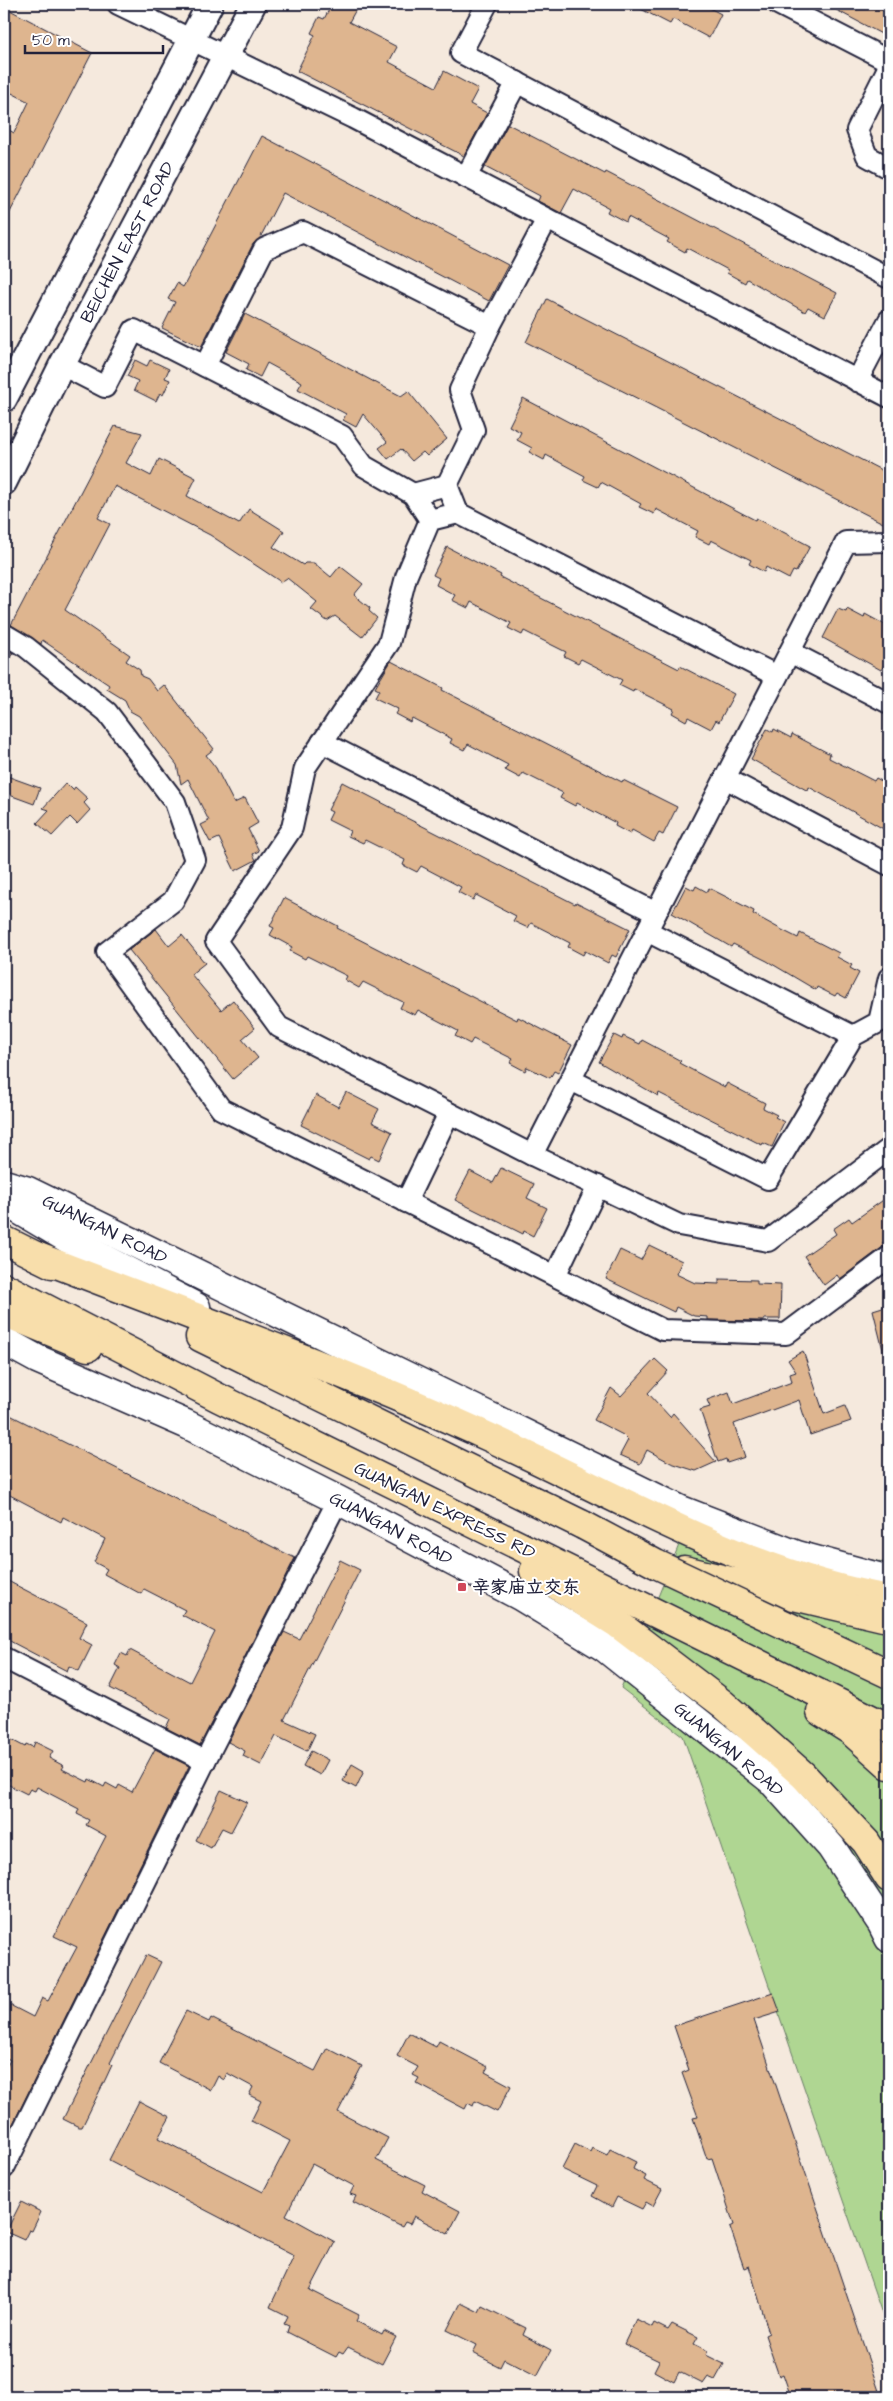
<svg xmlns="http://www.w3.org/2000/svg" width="893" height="2401" viewBox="0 0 893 2401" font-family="'Architects Daughter','LXGW WenKai TC',sans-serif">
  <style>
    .green { fill: #afd692; stroke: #687c66 }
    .building { fill: #deb58f; stroke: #22223b }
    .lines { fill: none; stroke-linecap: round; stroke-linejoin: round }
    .minor-casing { stroke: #22223b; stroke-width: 24 }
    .tertiary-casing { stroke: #22223b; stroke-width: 29 }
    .secondary-casing { stroke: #22223b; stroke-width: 31 }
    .trunk-casing { stroke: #22223b; stroke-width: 31 }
    .minor { stroke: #fff; stroke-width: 20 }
    .tertiary { stroke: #fff; stroke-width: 25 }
    .secondary { stroke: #fff; stroke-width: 28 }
    .trunk { stroke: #f8deab; stroke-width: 28 }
    .trunk-bridge-casing { stroke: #22223b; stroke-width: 31; stroke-linecap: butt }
    .trunk-bridge { stroke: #f8deab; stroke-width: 28 }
    .poi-dot { fill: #d1495b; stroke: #fff; stroke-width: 2 }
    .labels { text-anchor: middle; stroke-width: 4; stroke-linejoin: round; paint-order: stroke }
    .street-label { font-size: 18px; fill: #22223b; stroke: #fff }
    .poi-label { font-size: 18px; font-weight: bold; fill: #22223b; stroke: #fff; text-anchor: start }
  </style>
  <rect width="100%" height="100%" fill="#f5e9dd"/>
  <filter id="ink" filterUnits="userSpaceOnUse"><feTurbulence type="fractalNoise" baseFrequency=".02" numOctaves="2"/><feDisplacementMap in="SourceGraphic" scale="10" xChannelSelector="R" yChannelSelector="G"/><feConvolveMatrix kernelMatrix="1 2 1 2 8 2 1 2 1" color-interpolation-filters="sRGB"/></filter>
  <g filter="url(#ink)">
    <path class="green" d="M696,1503L817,1550L889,1563V2334L683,1736L621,1688Z"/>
    <g class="building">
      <path d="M332,4H359L349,22L397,47L389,62L436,87L444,71L478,89L470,104L487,113L464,156L297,71L315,35L311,33L319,17L324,19Z"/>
      <path d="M631,4H702L721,14L709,38L673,19L670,24Z"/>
      <path d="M825,4H889V38Z"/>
      <path d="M4,7L92,53L4,224V127L14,133L29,102L4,89Z"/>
      <path d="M508,124L605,174L606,172L837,293L825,316L808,307L805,312L747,279L745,283L727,273L728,270L687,248L685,252L667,242L669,239L628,217L626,222L607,212L609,208L574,189L561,213L538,201L540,196L485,167Z"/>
      <path d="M262,136L508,265L489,301L283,193L260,238L253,244L201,347L162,328L175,302L168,299L177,283L183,287L186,282Z"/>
      <path d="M547,299L889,474V526L526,342Z"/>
      <path d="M245,314L401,396L408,391L447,439L427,456L423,452L412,461L401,449L388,459L379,448L387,442L363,414L356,427L343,420L346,414L298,389L302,382L267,363L260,377L246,370L249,364L226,352Z"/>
      <path d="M135,360L147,366L150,360L169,369L165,378L170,380L163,395L160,393L156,401L134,390L138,381L127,376Z"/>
      <path d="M523,398L755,520L756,518L810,546L796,572L793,571L789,579L766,567L764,572L749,564L751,560L711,540L709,544L695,537L698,531L656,509L654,514L639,507L641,504L601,482L598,487L583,480L585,476L546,455L544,460L529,452L532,448L517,440L521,432L509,426Z"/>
      <path d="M115,426L142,433L126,463L151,476L159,459L196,478L187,496L239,524L249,509L284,531L273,547L303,565L305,563H314L331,577L340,566L363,584L354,595L370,608L369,611L377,618L362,637L335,616L327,621L311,609L317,602L287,578L281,582L210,535L115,486L98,518L110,524L65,610L130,655L126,661L140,670L141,676L148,679L157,691L164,685L214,749L206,755L216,768L234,803L245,798L258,823L248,829L259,851L253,854L256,860L235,871L219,838L210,842L201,825L209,821L188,779L181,784L177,765L139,716L130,711L125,700L107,689L109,685L42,640L41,644L11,625Z"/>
      <path d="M447,547L501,575L500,577L679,669L680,666L734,694L719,722L716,720L711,729L688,717L686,721L672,713L674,709L634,689L633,692L619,685L622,680L581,659L578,663L564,656L566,652L524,631L522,635L508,628L511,623L471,602L468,608L452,600L455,595L436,585L439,578L433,575Z"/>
      <path d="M838,609L846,612L847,609L864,618L865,614L889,627V668L884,665L881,670L823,638Z"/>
      <path d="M4,648L13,653L4,666Z"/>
      <path d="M391,661L443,688L442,690L622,782L623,780L677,807L663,835L659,833L654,842L632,830L630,834L615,826L616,823L577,803L575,806L560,798L563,793L523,773L520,778L505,770L508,765L468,744L464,750L450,743L452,739L412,718L410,722L395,714L398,709L375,698L379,690L375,688Z"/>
      <path d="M767,729L773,732L774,729L791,738L792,734L830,754L829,758L874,781L876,778L889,785V832L809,787L808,791L751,759Z"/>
      <path d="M4,775L40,788L34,804L4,793Z"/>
      <path d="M342,782L396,810L395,812L575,904L576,902L630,929L616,957L612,955L608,963L585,951L583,955L568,947L570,943L531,923L528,928L513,921L516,916L476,895L473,900L458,892L461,887L421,866L417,872L403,865L405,860L365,840L363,843L348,836L350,831L328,820L332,812L328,810Z"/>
      <path d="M66,783L73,790L75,787L88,799L84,803L90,810L77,824L70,817L52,836L37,823L49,810L43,808Z"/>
      <path d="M686,886L694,890L696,886L707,892L709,888L754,911L753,914L782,930L798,938L800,933L839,953L837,957L852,965L850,968L859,973L846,998L837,993L835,996L817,987L816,990L767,961L733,944L731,947L672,913Z"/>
      <path d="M284,898L338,926L337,928L517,1020L518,1017L572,1045L558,1073L554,1071L550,1078L527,1067L525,1071L510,1063L513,1059L473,1039L470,1044L455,1036L458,1031L418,1010L415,1015L400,1008L403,1002L363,982L359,988L345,980L347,976L307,956L305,959L290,951L292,947L270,935L274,928L270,926Z"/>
      <path d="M156,929L169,946L182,935L205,963L191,974L221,1010L233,1000L255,1028L242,1039L258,1058L233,1079L129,950Z"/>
      <path d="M614,1035L622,1039L623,1036L640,1044L642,1040L681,1061L679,1063L709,1079L725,1087L727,1083L765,1103L763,1108L777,1115L775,1117L784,1122L772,1147L763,1143L762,1145L659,1093L658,1096L599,1062Z"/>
      <path d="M346,1092L379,1109L372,1122L392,1132L379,1160L371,1156L369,1159L301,1125L316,1095L338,1107Z"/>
      <path d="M501,1168L534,1184L527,1198L547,1208L533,1236L524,1231L523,1234L455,1200L470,1171L493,1183Z"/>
      <path d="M889,1196V1238L882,1243L884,1246L840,1279L837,1275L824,1285L804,1256L836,1234L833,1229L849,1218L852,1222Z"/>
      <path d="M649,1245L682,1261L676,1274L695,1283L719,1284V1279L757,1280V1284L781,1285L780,1319H764V1321L708,1320V1317L694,1316L676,1307L674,1312L606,1279L620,1250L641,1260Z"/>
      <path d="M889,1305V1354H884L873,1310Z"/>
      <path d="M803,1351L824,1414L845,1406L851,1421L810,1435L799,1400L734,1424L745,1457L727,1463L726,1459L718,1462L700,1410L710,1407L707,1400L729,1392L733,1404L792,1382L790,1374L796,1372L788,1360Z"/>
      <path d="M655,1359L668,1371L648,1393L670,1417L673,1413L716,1462L696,1471L671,1463L647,1450L640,1464L620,1455L628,1440L623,1435L594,1420L611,1388L621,1396Z"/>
      <path d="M4,1412L295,1558L200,1745L166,1728L170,1719L110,1688L120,1668L115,1665L121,1653L127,1656L130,1650L190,1682L215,1632L182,1615L185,1610L144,1589L141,1594L104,1574L107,1569L94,1562L105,1539L63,1517L61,1522L4,1492Z"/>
      <path d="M340,1560L360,1570L284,1720L315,1734L307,1751L276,1736L261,1765L243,1756L245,1751L228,1742L284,1632L299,1639Z"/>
      <path d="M4,1579L87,1622L79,1638L92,1645L79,1671L69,1666L67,1671L4,1638Z"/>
      <path d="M4,1736L25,1747L26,1744L33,1747L35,1742L53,1751L49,1758L64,1766L62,1769L88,1782L89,1779L104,1787L106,1783L117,1789L119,1785L132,1792L155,1749L189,1766L4,2142V2072L10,2060L4,2056V2002L33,2017L42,1998L48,2001L77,1947L54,1936L106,1836L86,1825L89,1820L77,1814L79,1809L37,1787L35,1791L30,1789L27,1794L7,1784L10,1779L4,1776Z"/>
      <path d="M311,1751L328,1760L320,1775L303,1766Z"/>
      <path d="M352,1764L364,1771L356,1788L343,1781Z"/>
      <path d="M221,1790L247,1802L231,1832L222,1828L211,1848L196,1840Z"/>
      <path d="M146,1955L161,1962L110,2063L112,2065L106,2078L82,2127H79L63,2119Z"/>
      <path d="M773,1993L780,2012L754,2020L881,2397H791L783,2374L779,2376L765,2335L769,2333L749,2266L744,2268L730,2227L734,2225L712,2158L707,2159L693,2118L698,2117L682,2073L689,2070L674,2026Z"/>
      <path d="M186,2011L209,2022L211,2018L315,2071L327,2048L362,2066L338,2112L388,2138L376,2160L425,2185L422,2191L460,2211L448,2234L414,2216L410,2224L405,2222L402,2227L353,2202L356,2196L350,2194L354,2186L312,2164L286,2215L335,2242L310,2290L359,2315L356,2321L382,2335L384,2331L396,2337L382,2364L348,2347L343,2354L339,2352L336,2357L287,2332L289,2326L284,2324L288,2316L270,2307L294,2256L109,2160L139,2101L170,2117L158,2138L263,2192L290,2141L251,2121L261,2101L249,2095L253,2087L227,2073L224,2080L218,2076L211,2090L159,2063Z"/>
      <path d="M409,2033L436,2047L439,2041L488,2067L485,2072L511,2086L497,2112L475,2101L473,2106L468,2103L465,2109L416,2083L419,2078L413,2075L418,2067L397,2056Z"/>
      <path d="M575,2144L590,2152L592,2148L607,2155L610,2149L636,2162L633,2169L646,2176L644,2180L662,2189L653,2206L646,2202L642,2209L617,2197L612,2207L592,2196L597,2186L562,2169Z"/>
      <path d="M21,2202L41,2212L32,2231L29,2230L24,2240L6,2232Z"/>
      <path d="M461,2303L479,2312L482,2306L526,2328L523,2335L551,2350L537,2376L504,2359L500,2367L473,2353L477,2345L447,2330Z"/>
      <path d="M636,2319L652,2327L654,2323L668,2330L672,2324L698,2337L694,2344L708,2351L706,2355L724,2364L715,2380L708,2377L703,2384L679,2372L674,2382L654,2371L659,2361L624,2344Z"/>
    </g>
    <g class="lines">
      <g class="minor-casing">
        <g id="minor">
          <path d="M118,4L353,118L889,397"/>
          <path d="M487,4L461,53L889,278"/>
          <path d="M778,4L889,61"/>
          <path d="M889,66L857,130L867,156L889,168"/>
          <path d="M466,177L517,82"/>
          <path d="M547,219L490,326L460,390L474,430L447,485L458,513L430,520L406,577L389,643L305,768L292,828L216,941L279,1027L532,1155L846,542L889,541"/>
          <path d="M62,365L105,387L134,330L342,436L364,466L413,494L430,520"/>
          <path d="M205,366L264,249L303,232L490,326"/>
          <path d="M857,381L889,320"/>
          <path d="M413,494L447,485"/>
          <path d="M458,513L777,676"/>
          <path d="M4,634L26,647L107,712L175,802L195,860L173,901L107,952L221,1109L663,1330L786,1334L889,1257"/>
          <path d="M790,652L889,703"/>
          <path d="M322,742L656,913"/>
          <path d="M725,778L889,865"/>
          <path d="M647,931L853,1036"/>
          <path d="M571,1080L768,1179L853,1036L879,1022L889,978"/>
          <path d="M532,1155L679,1225L768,1241L889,1149"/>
          <path d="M406,1202L449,1113"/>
          <path d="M555,1276L598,1186"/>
          <path d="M4,1658L205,1761"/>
          <path d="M4,2168L205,1761L338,1500"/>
        </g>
      </g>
      <g class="tertiary-casing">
        <g id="tertiary">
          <path d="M4,399L210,4"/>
          <path d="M4,482L62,365L253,4"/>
        </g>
      </g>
      <g class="secondary-casing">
        <g id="secondary">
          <path d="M4,1184L28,1191L681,1510L797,1555L889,1580"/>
          <path d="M4,1201L85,1249L196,1307"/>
          <path d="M4,1341L37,1359L186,1424L338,1500L520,1596L604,1647L771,1780L831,1847L882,1924L889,1938"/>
        </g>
      </g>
      <g class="trunk-casing">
        <g id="trunk">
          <path d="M4,1240L52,1264"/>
          <path d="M36,1256C188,1315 343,1370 491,1438C622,1498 746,1574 889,1599"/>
          <path d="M4,1287L219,1398L889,1728"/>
          <path d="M4,1312L88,1347"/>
          <path d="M200,1337L583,1525"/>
          <path d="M684,1570L883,1617"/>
          <path d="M534,1571L618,1624L723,1704L803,1775L866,1842L889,1878"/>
          <path d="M821,1712L851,1731L889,1765"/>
        </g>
      </g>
      <use href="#minor" class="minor"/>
      <use href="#tertiary" class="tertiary"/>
      <use href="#secondary" class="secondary"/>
      <use href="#trunk" class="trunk"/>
      <g class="trunk-bridge-casing">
        <path id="trunk-bridge" d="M583,1525L656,1564L889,1674"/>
      </g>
      <use href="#trunk-bridge" class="trunk-bridge"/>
    </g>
  </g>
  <rect class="poi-dot" x="457" y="1582" width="10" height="10" rx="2.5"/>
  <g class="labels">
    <g class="street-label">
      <text transform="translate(127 242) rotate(-62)" y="6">BEICHEN EAST ROAD</text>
      <text transform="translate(105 1229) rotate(26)" y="6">GUANGAN ROAD</text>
      <text transform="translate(445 1510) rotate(26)" y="6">GUANGAN EXPRESS RD</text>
      <text transform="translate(391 1528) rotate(28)" y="6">GUANGAN ROAD</text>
      <text transform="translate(729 1749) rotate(40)" y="6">GUANGAN ROAD</text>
    </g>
    <g class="poi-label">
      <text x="472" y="1593">辛家庙立交东</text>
    </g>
  </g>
  <rect width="893" height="2401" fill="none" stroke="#fff" stroke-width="20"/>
  <rect x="10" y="10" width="873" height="2381" fill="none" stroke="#22223b" stroke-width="2" filter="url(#ink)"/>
  <path d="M25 45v8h138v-8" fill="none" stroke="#22223b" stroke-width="2.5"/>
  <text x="32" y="45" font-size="15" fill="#22223b" stroke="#ffffff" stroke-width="4" paint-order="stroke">50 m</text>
</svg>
